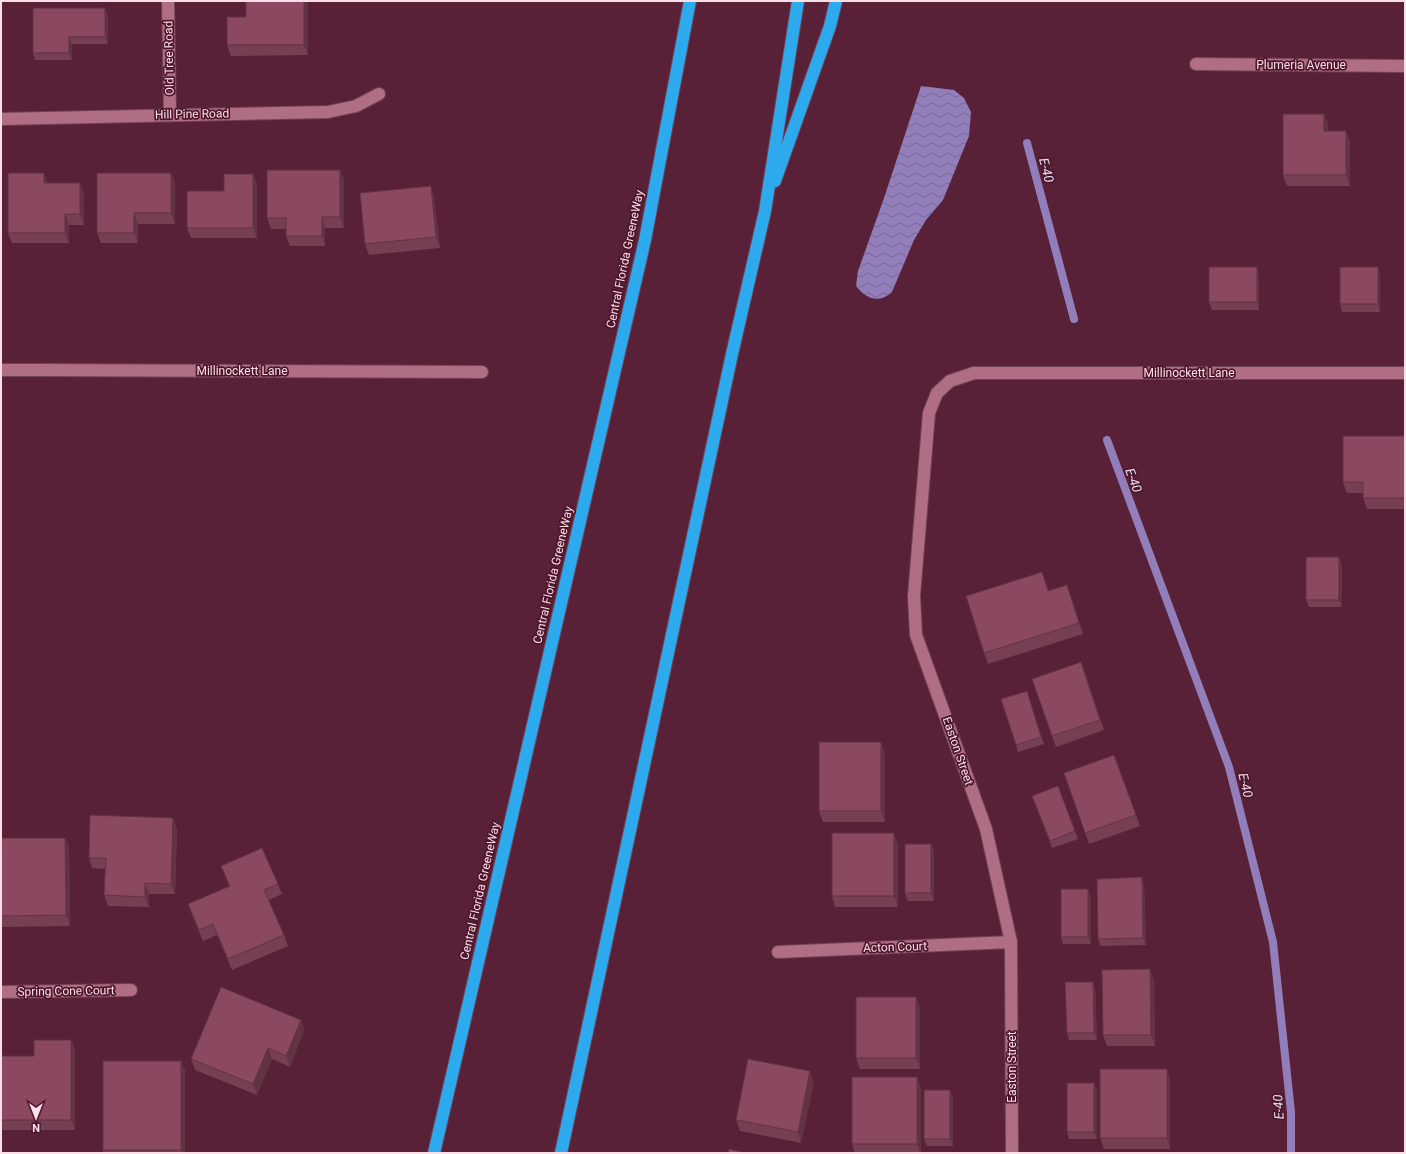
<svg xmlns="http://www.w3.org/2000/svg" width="1406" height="1154" viewBox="0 0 1406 1154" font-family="Roboto,sans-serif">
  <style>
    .water { fill: url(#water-waves) }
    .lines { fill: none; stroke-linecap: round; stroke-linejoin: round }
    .stream { stroke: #917ebb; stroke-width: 8 }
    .street-casing { stroke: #724257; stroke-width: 14 }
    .secondary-casing { stroke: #724257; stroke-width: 14 }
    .highway-casing { stroke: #724257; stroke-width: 14 }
    .street { stroke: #af6e84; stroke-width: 12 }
    .secondary { stroke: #af6e84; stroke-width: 12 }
    .highway { stroke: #2daaed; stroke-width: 12 }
    .wall { fill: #773f53 }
    .shaded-wall { fill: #613343 }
    .building { fill: #8a4960; stroke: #613343 }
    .labels { text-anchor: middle; stroke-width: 3.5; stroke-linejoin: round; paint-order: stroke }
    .street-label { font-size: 12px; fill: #fcdee7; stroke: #4e162d }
    .water-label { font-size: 13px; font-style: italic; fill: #e5e0f2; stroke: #4e162d }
  </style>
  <defs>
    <pattern id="water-waves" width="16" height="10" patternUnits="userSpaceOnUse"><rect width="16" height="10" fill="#917ebb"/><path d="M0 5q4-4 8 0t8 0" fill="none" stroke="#796992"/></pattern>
  </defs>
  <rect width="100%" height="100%" fill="#592137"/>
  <path class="water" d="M921,86L954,90L964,98L971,112L969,136L943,200L926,220L914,240L892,292C879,304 866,299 856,286L858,271L884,198Z"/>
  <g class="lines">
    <g class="stream">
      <path d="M1027,143L1074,319"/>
      <path d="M1107,440L1229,767L1273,942L1291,1112V1153"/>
    </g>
    <g class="street-casing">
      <g id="street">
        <path d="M168,1L170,115"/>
        <path d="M1196,64L1405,66"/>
        <path d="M1,119L328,112L356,106L379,94"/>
        <path d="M43,370L482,372"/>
        <path d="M974,373L950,381L937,393L929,413L914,596L916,635L986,829L1011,942L1012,1153"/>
        <path d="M778,952L1011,942"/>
        <path d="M1,992L131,990"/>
      </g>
    </g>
    <g class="secondary-casing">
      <g id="secondary">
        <path d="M1,370H43"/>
        <path d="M974,373H1405"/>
      </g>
    </g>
    <g class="highway-casing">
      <g id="highway">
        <path d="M775,181L830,26L836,1"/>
        <path d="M434,1153L645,240L690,1"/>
        <path d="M561,1153L732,354L765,211L798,1"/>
      </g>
    </g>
    <use href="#street" class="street"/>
    <use href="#secondary" class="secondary"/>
    <use href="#highway" class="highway"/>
  </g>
  <g class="wall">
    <path d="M246,1H308V55L231,56L227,45L246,17Z"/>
    <path d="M108,15V44H72V60H35L33,53Z"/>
    <path d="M1324,114L1328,124V131H1346L1350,142V186H1287L1283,175Z"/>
    <path d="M340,170L344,180V228H325V246H290L286,236V229H271L267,218Z"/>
    <path d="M171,173L175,183V224H138V243H101L97,233Z"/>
    <path d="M253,174L257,184V238H191L187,228L224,191Z"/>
    <path d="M48,183L84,194V225H69V243H12L8,233Z"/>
    <path d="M431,186L434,197L440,248L369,255L365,244Z"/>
    <path d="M1259,274V310H1212L1209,302Z"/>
    <path d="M1380,274V312H1342L1340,304Z"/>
    <path d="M1405,436V509H1367L1363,498V493H1347L1343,482Z"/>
    <path d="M1342,565V607H1309L1306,600Z"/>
    <path d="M1046,583L1048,591L1071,596L1083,634L988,664L984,653Z"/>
    <path d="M1081,662L1104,730L1056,747L1032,679Z"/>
    <path d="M1027,691L1044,744L1018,752L1016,745Z"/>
    <path d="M885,753V822H823L819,811Z"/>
    <path d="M1114,755L1140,826L1089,844L1064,773Z"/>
    <path d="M1058,786L1078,839L1052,848L1032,796Z"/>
    <path d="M177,829L175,894H149V907L108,906L104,895L105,869L92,868L89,858Z"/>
    <path d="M1,838H65L69,848L70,926L1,927Z"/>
    <path d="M898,844V907H835L832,896Z"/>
    <path d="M931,844L934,852V901H908L905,893Z"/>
    <path d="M221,866L278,884L282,894L269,900L284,935L288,946L232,970L217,935L203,941L192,915L188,904L229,886Z"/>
    <path d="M1142,877L1144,885L1146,945L1101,946L1098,939Z"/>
    <path d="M1091,896V944H1063L1061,937Z"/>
    <path d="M1154,980L1155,1046H1107L1103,1035Z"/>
    <path d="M1093,982L1095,989L1097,1040H1069L1067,1033Z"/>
    <path d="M920,1007V1069H860L856,1058Z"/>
    <path d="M301,1020L304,1030L290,1067L272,1059L257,1095L195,1070L191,1059Z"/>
    <path d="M71,1040L75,1050V1130H1V1056H34Z"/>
    <path d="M181,1061L185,1071V1153H104L103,1150Z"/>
    <path d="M1167,1069L1170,1079V1149H1104L1100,1138Z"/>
    <path d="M814,1082L801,1143L740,1131L736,1120Z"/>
    <path d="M921,1088V1153H855L852,1144Z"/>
    <path d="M1097,1090V1139H1069L1067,1132Z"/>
    <path d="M953,1097V1146H927L924,1139Z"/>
  </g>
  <g class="shaded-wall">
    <path d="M304,1H308V55L304,45Z"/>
    <path d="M105,8L108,15V44L105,37Z"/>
    <path d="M69,37L72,44V60L69,53Z"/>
    <path d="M1324,114L1328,124V142L1324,131Z"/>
    <path d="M1346,131L1350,142V186L1346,175Z"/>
    <path d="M340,170L344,180V228L340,217Z"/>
    <path d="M44,173L48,183H44Z"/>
    <path d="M171,173L175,183V224L171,213Z"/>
    <path d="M253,174L257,184V238L253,228Z"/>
    <path d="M80,183L84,194V225L80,214Z"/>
    <path d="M431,186L434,197L440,248L436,237Z"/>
    <path d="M134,213L138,224V243L134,233Z"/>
    <path d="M65,214L69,225V243L65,233Z"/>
    <path d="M322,217L325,228V246L322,236Z"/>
    <path d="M1257,267L1259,274V310L1257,302Z"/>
    <path d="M1378,267L1380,274V312L1378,304Z"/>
    <path d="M1339,557L1342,565V607L1339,600Z"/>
    <path d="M1067,585L1071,596L1083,634L1079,623Z"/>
    <path d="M881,742L885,753V822L881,811Z"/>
    <path d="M173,818L177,829L175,894L171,884Z"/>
    <path d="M894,833L898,844V907L894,896Z"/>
    <path d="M65,838L69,848L70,926L66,915Z"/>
    <path d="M931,844L934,852V901L931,893Z"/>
    <path d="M1142,877L1144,885L1146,945L1143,938Z"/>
    <path d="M145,883L149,894V907L145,897Z"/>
    <path d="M1088,889L1091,896V944L1088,937Z"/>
    <path d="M1150,969L1154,980L1155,1046L1151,1035Z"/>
    <path d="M1093,982L1095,989L1097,1040L1094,1033Z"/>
    <path d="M916,997L920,1007V1069L916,1058Z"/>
    <path d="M301,1020L304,1030L290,1067L286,1056Z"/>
    <path d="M71,1040L75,1050V1130L71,1120Z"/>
    <path d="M268,1048L272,1059L257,1095L253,1084Z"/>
    <path d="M181,1061L185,1071V1153H182L181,1150Z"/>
    <path d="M1167,1069L1170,1079V1149L1167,1138Z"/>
    <path d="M810,1071L814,1082L801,1143L798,1132Z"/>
    <path d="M917,1077L921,1088V1153H920L917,1144Z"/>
    <path d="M1094,1083L1097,1090V1139L1094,1132Z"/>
    <path d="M950,1090L953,1097V1146L950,1139Z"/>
  </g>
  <g class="building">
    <path d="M246,1H304V45H227V17H246Z"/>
    <path d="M33,8H105V37H69V53H33Z"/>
    <path d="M1283,114H1324V131H1346V175H1283Z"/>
    <path d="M267,170H340V217H322V236H286V218H267Z"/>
    <path d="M8,173H44V183H80V214H65V233H8Z"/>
    <path d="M97,173H171V213H134V233H97Z"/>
    <path d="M224,174H253V228H187V191H224Z"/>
    <path d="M431,186L436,237L365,244L360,193Z"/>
    <rect x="1209" y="267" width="48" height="35"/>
    <rect x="1340" y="267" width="38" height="37"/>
    <path d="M1343,436H1405V498H1363V482H1343Z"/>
    <rect x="1306" y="557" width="33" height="43"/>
    <path d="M1042,572L1048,591L1067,585L1079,623L984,653L966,596Z"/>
    <path d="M1081,662L1100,720L1052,736L1032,679Z"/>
    <path d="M1027,691L1041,737L1016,745L1001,699Z"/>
    <rect x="819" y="742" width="62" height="69"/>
    <path d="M1114,755L1136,815L1085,833L1064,773Z"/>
    <path d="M1058,786L1075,831L1050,841L1032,796Z"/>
    <path d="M90,815L173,818L171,884L145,883V897L104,895L106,858H89Z"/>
    <rect x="832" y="833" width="62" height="63"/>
    <path d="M1,838H65L66,915L1,916Z"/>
    <rect x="905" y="844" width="26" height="49"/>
    <path d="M262,848L278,884L264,890L284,935L228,959L213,924L199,930L188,904L230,886L221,866Z"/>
    <path d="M1142,877L1143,938L1098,939L1097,879Z"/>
    <rect x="1061" y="889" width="27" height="48"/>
    <path d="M1150,969L1151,1035H1103L1102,970Z"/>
    <path d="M1065,982H1093L1094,1033H1067Z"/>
    <path d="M221,987L301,1020L286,1056L268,1048L253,1084L191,1059Z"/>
    <rect x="856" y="997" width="60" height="61"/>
    <path d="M34,1040H71V1120H1V1056H34Z"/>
    <path d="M748,1059L810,1071L798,1132L736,1120Z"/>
    <rect x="103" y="1061" width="78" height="89"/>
    <rect x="1100" y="1069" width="67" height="69"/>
    <rect x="852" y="1077" width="65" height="67"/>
    <rect x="1067" y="1083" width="27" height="49"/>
    <rect x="924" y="1090" width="26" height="49"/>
    <path d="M729,1149L746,1153H728Z"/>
  </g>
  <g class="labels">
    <g class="street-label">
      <text transform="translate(169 58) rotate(-91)" y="4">Old Tree Road</text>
      <text x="1301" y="69">Plumeria Avenue</text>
      <text transform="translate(192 114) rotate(-1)" y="4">Hill Pine Road</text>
      <text transform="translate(625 259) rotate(-78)" y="4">Central Florida GreeneWay</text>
      <text x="242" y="375">Millinockett Lane</text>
      <text x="1189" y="377">Millinockett Lane</text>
      <text transform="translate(553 575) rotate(-77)" y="4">Central Florida GreeneWay</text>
      <text transform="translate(958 751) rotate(71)" y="4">Easton Street</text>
      <text transform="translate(480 891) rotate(-77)" y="4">Central Florida GreeneWay</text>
      <text transform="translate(895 947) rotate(-2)" y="4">Acton Court</text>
      <text transform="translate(66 991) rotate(-1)" y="4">Spring Cone Court</text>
      <text transform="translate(1012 1067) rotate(-90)" y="4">Easton Street</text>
    </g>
    <g class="water-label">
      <text transform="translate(1047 170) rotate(75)" y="5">E-40</text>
      <text transform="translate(1134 480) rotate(69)" y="5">E-40</text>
      <text transform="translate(1246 785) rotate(76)" y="5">E-40</text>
      <text transform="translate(1278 1107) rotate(-94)" y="5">E-40</text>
    </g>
  </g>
  <rect width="1406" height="1154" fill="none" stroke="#fcdee7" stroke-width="4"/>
  <g transform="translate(36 1118) rotate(180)" stroke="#4e162d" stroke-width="3" paint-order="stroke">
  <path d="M0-3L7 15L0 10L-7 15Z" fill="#fcdee7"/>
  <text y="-6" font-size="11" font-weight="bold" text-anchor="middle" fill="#fcdee7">N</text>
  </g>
</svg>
